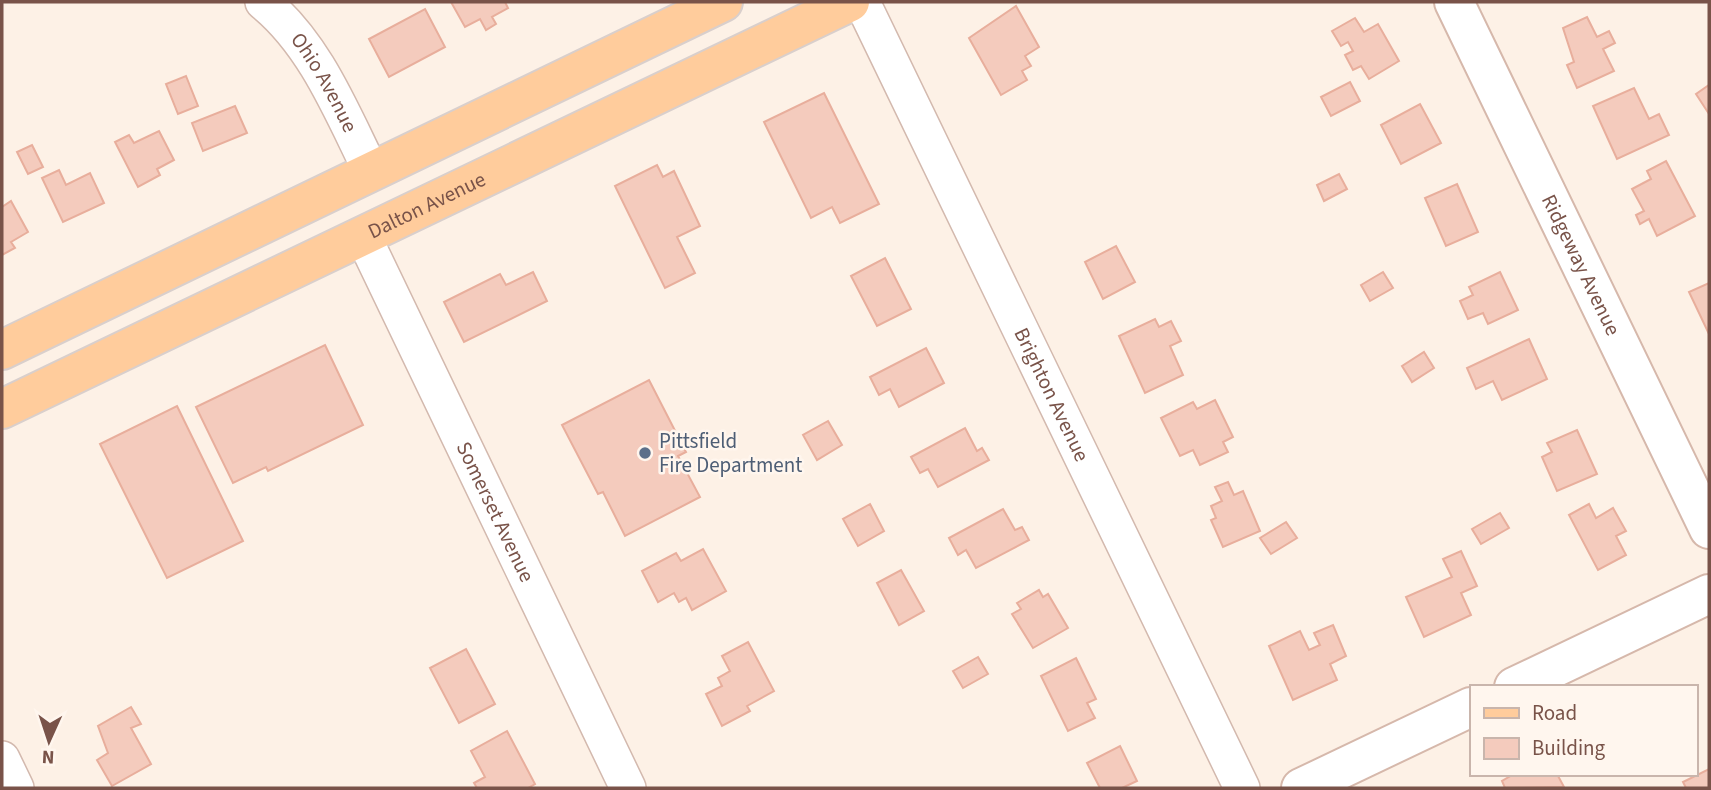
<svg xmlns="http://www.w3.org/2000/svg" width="1711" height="790" viewBox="0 0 1711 790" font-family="'Source Sans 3',sans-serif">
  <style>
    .building { fill: #f4cbbd; stroke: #e8ae9c; stroke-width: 2 }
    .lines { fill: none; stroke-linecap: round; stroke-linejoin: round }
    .street-casing { stroke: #d3b9ae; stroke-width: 38 }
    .secondary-casing { stroke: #d6b8ab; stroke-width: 42 }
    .primary-casing { stroke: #d9cfcc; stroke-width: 42 }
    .street { stroke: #fff; stroke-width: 35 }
    .secondary { stroke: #fff; stroke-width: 38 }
    .primary { stroke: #ffcc9c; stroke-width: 38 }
    .service-dot { fill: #5c6f8a; stroke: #fff6ee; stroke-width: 2.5 }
    .labels { text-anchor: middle; stroke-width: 5; stroke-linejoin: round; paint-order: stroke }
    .street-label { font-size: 21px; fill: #795349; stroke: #fff6ee }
    .service-label { font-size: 21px; fill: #4e5e75; stroke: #fff6ee; text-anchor: start }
  </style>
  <rect width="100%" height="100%" fill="#fdf1e6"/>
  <g class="building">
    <path d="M451,2H505L508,8L492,17L496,24L486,30L480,19L465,27Z"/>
    <path d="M1016,6L1039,47L1025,56L1031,66L1022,71L1027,80L1001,95L969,38Z"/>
    <path d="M425,9L445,47L389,77L369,39Z"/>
    <path d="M1587,17L1597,37L1609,31L1615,43L1603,49L1614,71L1577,88L1567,65L1574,62L1563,28Z"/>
    <path d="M1355,18L1364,32L1378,24L1399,61L1369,79L1361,66L1353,70L1345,55L1353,51L1348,42L1341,46L1332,31Z"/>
    <path d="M186,76L198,106L178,114L166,84Z"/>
    <path d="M1350,82L1360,101L1331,116L1321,97Z"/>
    <path d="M1709,85V114L1696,94Z"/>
    <path d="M1634,88L1649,119L1659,114L1669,135L1617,159L1593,106Z"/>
    <path d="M824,93L879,204L840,223L832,207L811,218L764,122Z"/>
    <path d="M1420,104L1441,143L1401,164L1381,125Z"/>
    <path d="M235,106L247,133L203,151L192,123Z"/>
    <path d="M159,131L174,160L157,169L160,175L138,187L115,142L129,135L134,143Z"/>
    <path d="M32,145L43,167L28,174L17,152Z"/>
    <path d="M1666,161L1695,216L1657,236L1649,219L1640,224L1636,215L1644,211L1632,189L1651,179L1647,171Z"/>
    <path d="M657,165L663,177L674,171L700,226L677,237L695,273L665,288L615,186Z"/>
    <path d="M59,170L66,185L90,173L104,203L63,222L42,178Z"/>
    <path d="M1339,174L1347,189L1324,201L1317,185Z"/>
    <path d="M1457,184L1478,232L1446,246L1425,198Z"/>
    <path d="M11,201L28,232L11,242L15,248L2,255V207Z"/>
    <path d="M1116,246L1135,282L1103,299L1085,262Z"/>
    <path d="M885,258L911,309L877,326L851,276Z"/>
    <path d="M533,272L547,301L464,342L444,302L500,274L506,285Z"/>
    <path d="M1383,272L1393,288L1370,301L1361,285Z"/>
    <path d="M1500,272L1518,310L1488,324L1483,313L1468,319L1460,301L1473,295L1469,287Z"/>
    <path d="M1709,283V334L1689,292Z"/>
    <path d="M1155,319L1159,327L1171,321L1181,341L1170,346L1183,375L1145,393L1119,336Z"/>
    <path d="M1529,339L1547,379L1502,400L1493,381L1476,389L1467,368Z"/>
    <path d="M325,345L363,425L268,471L266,467L233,483L196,407Z"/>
    <path d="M926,348L944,383L899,407L890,389L879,395L870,377Z"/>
    <path d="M1424,352L1434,368L1412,382L1402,366Z"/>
    <path d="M649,380L686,452L678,456L700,497L625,536L603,492L598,494L562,425Z"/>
    <path d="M1215,400L1233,437L1223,442L1228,452L1200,465L1193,450L1180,456L1161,418L1193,402L1197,409Z"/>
    <path d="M177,406L243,541L167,578L100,444Z"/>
    <path d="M828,421L842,445L817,460L803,435Z"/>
    <path d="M965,428L977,451L982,448L989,460L938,487L928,469L920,473L911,457Z"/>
    <path d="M1577,430L1597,474L1557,491L1542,457L1552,452L1547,443Z"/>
    <path d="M1228,482L1234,495L1243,491L1260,531L1223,547L1211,520L1216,518L1211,506L1222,501L1215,487Z"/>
    <path d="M870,504L884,531L858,546L843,519Z"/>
    <path d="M1589,504L1596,518L1613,508L1626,531L1616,536L1626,555L1598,570L1569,515Z"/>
    <path d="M1003,509L1015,530L1022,527L1029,540L976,568L966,550L958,555L949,538Z"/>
    <path d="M1500,513L1509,528L1481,544L1472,529Z"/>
    <path d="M1286,522L1297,538L1271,554L1260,538Z"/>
    <path d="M703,549L726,591L692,610L686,598L679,602L674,593L658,602L642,571L676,553L681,561Z"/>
    <path d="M1461,551L1477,586L1461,593L1471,615L1424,637L1406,597L1452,577L1443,559Z"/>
    <path d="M901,570L924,611L899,625L877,583Z"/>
    <path d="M1039,590L1043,597L1048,594L1068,628L1033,648L1012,614L1021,609L1017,603Z"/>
    <path d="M1333,625L1346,656L1330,664L1337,680L1293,700L1269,646L1300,631L1309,650L1320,645L1314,633Z"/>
    <path d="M748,642L774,691L747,706L750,711L722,726L706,694L722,686L718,678L730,671L722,656Z"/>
    <path d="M466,649L495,704L459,723L430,668Z"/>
    <path d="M978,657L988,674L963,688L953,671Z"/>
    <path d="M1076,658L1096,699L1087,703L1095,718L1068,731L1041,676Z"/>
    <path d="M131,707L141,724L131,728L151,764L112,786L97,760L108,753L98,726Z"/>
    <path d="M507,731L535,784L528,788H477L474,783L485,777L471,751Z"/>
    <path d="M1120,746L1137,781L1122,788H1100L1087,763Z"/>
    <path d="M1709,769V788H1686L1683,782Z"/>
    <path d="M1514,774H1557L1564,787L1505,788L1502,781Z"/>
  </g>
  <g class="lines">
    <g class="street-casing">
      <g id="street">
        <path id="s1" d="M263,2C315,44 342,113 371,171"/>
        <path id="s2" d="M862,2L1242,788"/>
        <path id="s3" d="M363,236L628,788"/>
        <path d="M2,759L16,788"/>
      </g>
    </g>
    <g class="secondary-casing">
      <g id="secondary">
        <path id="s4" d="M1454,2L1709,529"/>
        <path d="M1514,687L1709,594"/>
        <path d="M1301,788L1471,707"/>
      </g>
    </g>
    <g class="primary-casing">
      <g id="primary">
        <path d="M2,350L723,2"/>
        <path id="s5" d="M2,409L850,2"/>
      </g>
    </g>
    <use href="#street" class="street"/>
    <use href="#secondary" class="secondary"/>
    <use href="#primary" class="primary"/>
  </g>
  <circle class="service-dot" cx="645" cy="453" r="7"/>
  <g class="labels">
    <g class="street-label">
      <text dy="7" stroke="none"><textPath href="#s1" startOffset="102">Ohio Avenue</textPath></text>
      <text dy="7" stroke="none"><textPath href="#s5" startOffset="471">Dalton Avenue</textPath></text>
      <text dy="7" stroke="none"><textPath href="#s4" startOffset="292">Ridgeway Avenue</textPath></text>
      <text dy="7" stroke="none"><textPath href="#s2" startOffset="436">Brighton Avenue</textPath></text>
      <text dy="7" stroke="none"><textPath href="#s3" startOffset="306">Somerset Avenue</textPath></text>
    </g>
    <g class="service-label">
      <text x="659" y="448">Pittsfield<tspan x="659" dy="24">Fire Department</tspan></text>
    </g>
  </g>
  <rect width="1711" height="790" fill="none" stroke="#795349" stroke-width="7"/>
  <rect x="1470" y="685" width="228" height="91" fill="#fff6ee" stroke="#c9b5ac" stroke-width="2"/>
  <rect x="1484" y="708" width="35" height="10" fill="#ffcc9c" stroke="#c9b5ac" stroke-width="2"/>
  <text x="1532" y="720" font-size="21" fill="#795349">Road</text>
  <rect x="1484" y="738" width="35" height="21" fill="#f4cbbd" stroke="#c9b5ac" stroke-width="2"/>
  <text x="1532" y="755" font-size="21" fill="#795349">Building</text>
  <g transform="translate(49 741) rotate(183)" stroke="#fff6ee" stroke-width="5" paint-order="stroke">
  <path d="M0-5L12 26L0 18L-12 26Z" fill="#795349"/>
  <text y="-10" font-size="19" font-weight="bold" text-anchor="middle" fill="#795349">N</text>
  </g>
</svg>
